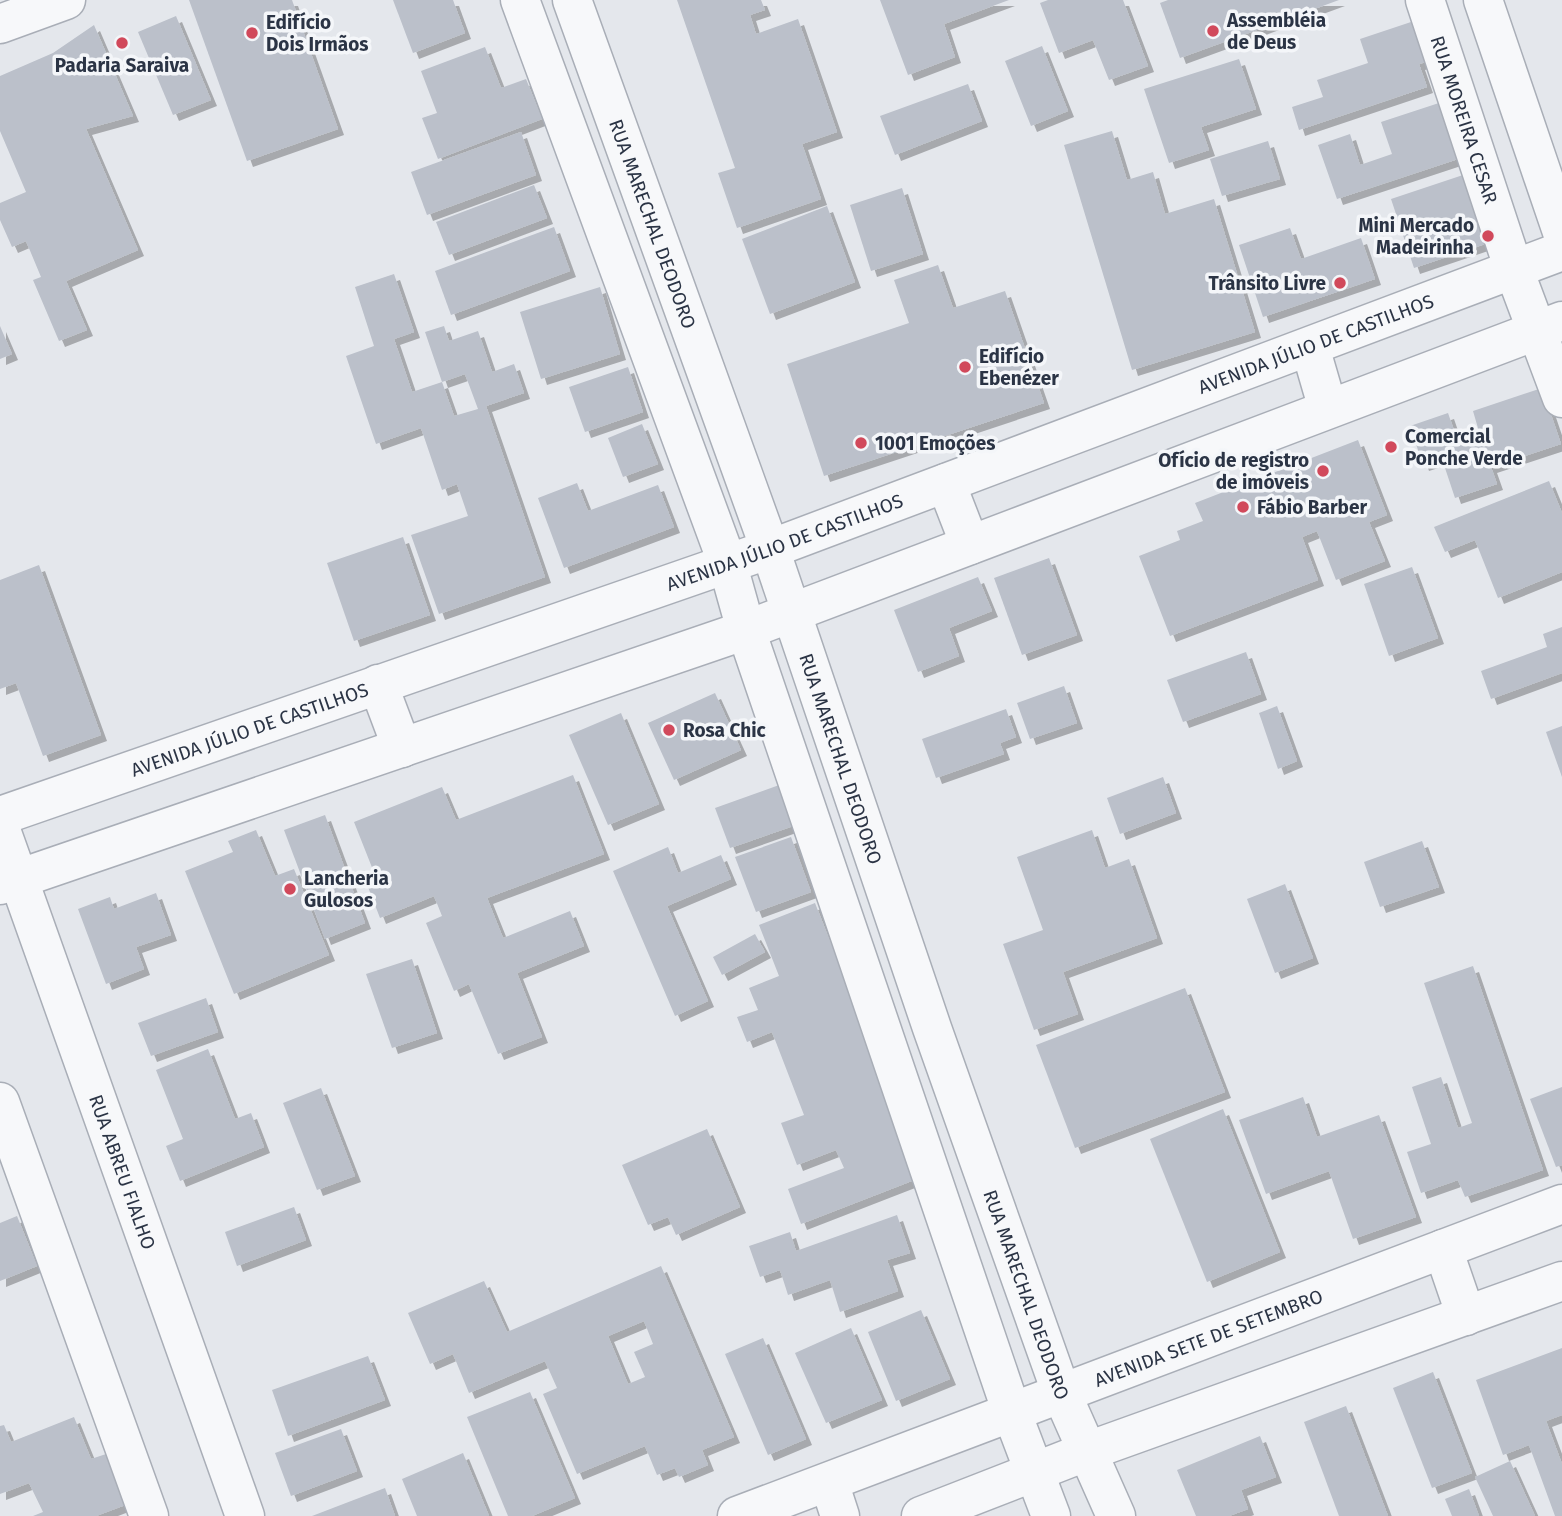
<svg xmlns="http://www.w3.org/2000/svg" width="1562" height="1516" viewBox="0 0 1562 1516" font-family="'Fira Sans',sans-serif">
  <style>
    .building { fill: #bbc0ca; fill-rule: evenodd; filter: url(#shadow) }
    .lines { fill: none; stroke-linecap: round; stroke-linejoin: round }
    .minor-casing { stroke: #a9aeb7; stroke-width: 41 }
    .minor { stroke: #f7f8fa; stroke-width: 38 }
    .poi-dot { fill: #d1495b; stroke: #f4f6f9; stroke-width: 2.5 }
    .labels { text-anchor: middle; stroke-width: 7; stroke-linejoin: round; paint-order: stroke }
    .poi-label { font-size: 19px; font-weight: bold; fill: #2b3445; stroke: #f4f6f9; text-anchor: start }
    .street-label { font-size: 19px; fill: #2b3445; stroke: #f4f6f9 }
  </style>
  <defs>
    <filter id="shadow"><feDropShadow dx="6" dy="6" stdDeviation="0" flood-color="#0004"/></filter>
  </defs>
  <rect width="100%" height="100%" fill="#e4e7ec"/>
  <g class="building">
    <path d="M189,0H292L338,129L247,161Z"/>
    <path d="M393,0H453L465,33L413,53Z"/>
    <path d="M677,0H761L765,10L750,15L756,34L798,19L837,132L802,144L821,199L737,228L718,173L735,168Z"/>
    <path d="M880,0H1009L944,24L955,57L908,75Z"/>
    <path d="M1048,0H1123L1148,66L1109,80L1093,40L1059,53L1040,3Z"/>
    <path d="M1168,0H1339L1180,58L1160,3Z"/>
    <path d="M176,16L211,100L173,115L138,32Z"/>
    <path d="M1420,19L1433,60L1419,64L1427,87L1299,130L1292,107L1323,97L1317,80L1368,63L1360,39Z"/>
    <path d="M94,25L133,116L86,129L138,250L66,281L87,330L59,341L33,280L41,277L26,241L12,247L0,220V203L26,192L0,131V76L53,53Z"/>
    <path d="M1042,46L1068,111L1031,126L1005,61Z"/>
    <path d="M485,47L501,88L526,79L542,119L438,159L422,118L437,113L421,71Z"/>
    <path d="M1239,59L1256,109L1201,127L1209,150L1169,163L1144,89Z"/>
    <path d="M968,84L982,121L895,155L880,116Z"/>
    <path d="M1442,102L1461,158L1337,199L1318,145L1350,134L1360,165L1392,154L1381,122Z"/>
    <path d="M1112,131L1127,180L1153,172L1165,214L1214,199L1255,332L1132,370L1064,145Z"/>
    <path d="M521,132L536,175L427,215L411,172Z"/>
    <path d="M1268,141L1280,179L1222,196L1210,159Z"/>
    <path d="M1475,171L1497,240L1414,268L1391,199Z"/>
    <path d="M534,185L547,218L449,255L436,222Z"/>
    <path d="M902,188L923,254L871,271L850,205Z"/>
    <path d="M827,206L855,282L770,314L742,239Z"/>
    <path d="M554,227L570,271L451,315L435,271Z"/>
    <path d="M1290,228L1301,259L1361,238L1375,279L1263,317L1239,245Z"/>
    <path d="M938,265L953,308L1005,291L1044,403L824,476L787,364L909,323L894,280Z"/>
    <path d="M394,274L414,332L394,339L412,392L442,382L454,416L478,409L465,374L442,382L425,332L444,326L449,341L478,331L492,372L514,364L524,393L486,406L545,577L439,614L411,535L468,516L457,484L442,490L421,428L376,444L346,356L374,346L355,287Z"/>
    <path d="M600,287L620,354L541,379L520,312Z"/>
    <path d="M0,326L12,354L0,359Z"/>
    <path d="M628,367L643,412L585,432L569,387Z"/>
    <path d="M1542,388L1561,444L1491,467L1497,484L1455,498L1442,459L1423,465L1410,426L1448,413L1458,442L1480,435L1473,411Z"/>
    <path d="M642,424L658,464L623,477L608,438Z"/>
    <path d="M1358,440L1387,515L1369,522L1385,561L1336,580L1317,531L1302,537L1318,580L1170,636L1139,556L1180,540L1177,531L1203,521L1195,503Z"/>
    <path d="M1549,481L1562,513V572L1498,598L1475,540L1445,552L1434,527Z"/>
    <path d="M577,483L588,511L658,485L674,527L564,568L538,498Z"/>
    <path d="M403,537L430,615L354,641L327,563Z"/>
    <path d="M1049,558L1077,635L1022,655L994,578Z"/>
    <path d="M39,565L101,735L43,756L16,683L0,689V580Z"/>
    <path d="M1412,567L1438,638L1389,656L1364,584Z"/>
    <path d="M978,577L992,611L949,628L959,656L918,672L894,610Z"/>
    <path d="M1562,627V673L1491,699L1481,671L1547,647L1543,634Z"/>
    <path d="M1246,652L1261,694L1183,722L1167,680Z"/>
    <path d="M1064,686L1077,723L1030,739L1017,703Z"/>
    <path d="M715,693L741,750L674,780L648,723Z"/>
    <path d="M1277,706L1297,761L1278,769L1259,713Z"/>
    <path d="M1006,709L1016,737L1000,743L1004,754L936,778L922,739Z"/>
    <path d="M621,713L659,804L608,825L569,735Z"/>
    <path d="M1562,726V777L1546,732Z"/>
    <path d="M573,775L604,854L487,898L503,938L570,911L584,946L517,973L542,1037L498,1054L469,984L454,991L426,923L442,916L434,896L380,918L363,874L373,870L354,822L442,787L456,820Z"/>
    <path d="M1163,777L1176,813L1120,834L1107,798Z"/>
    <path d="M782,784L796,825L730,848L715,808Z"/>
    <path d="M325,815L365,923L325,939L284,830Z"/>
    <path d="M256,830L275,876L294,869L329,955L234,994L185,871L233,852L228,841Z"/>
    <path d="M1092,830L1105,868L1129,859L1157,938L1063,972L1078,1014L1034,1030L1003,944L1043,930L1017,857Z"/>
    <path d="M791,837L811,892L756,912L735,857Z"/>
    <path d="M1422,841L1439,887L1380,907L1364,862Z"/>
    <path d="M668,847L678,873L721,855L731,879L667,906L708,1001L675,1016L613,871Z"/>
    <path d="M1285,884L1313,958L1275,973L1247,899Z"/>
    <path d="M156,893L171,935L136,947L144,969L106,984L78,909L110,897L114,909Z"/>
    <path d="M815,903L922,1177L801,1224L788,1189L844,1168L836,1150L797,1165L781,1123L804,1115L772,1032L747,1042L737,1017L758,1010L749,988L779,976L759,925Z"/>
    <path d="M755,934L765,952L722,975L713,957Z"/>
    <path d="M412,959L437,1033L392,1048L366,974Z"/>
    <path d="M1473,966L1543,1170L1465,1197L1458,1180L1421,1193L1407,1152L1431,1144L1412,1087L1441,1077L1458,1128L1472,1123L1424,983Z"/>
    <path d="M1185,988L1225,1092L1075,1148L1036,1045Z"/>
    <path d="M206,998L218,1032L151,1056L138,1023Z"/>
    <path d="M208,1049L235,1119L251,1113L264,1147L180,1181L166,1146L183,1139L156,1070Z"/>
    <path d="M1562,1087V1165L1556,1167L1530,1099Z"/>
    <path d="M321,1088L355,1176L317,1190L283,1103Z"/>
    <path d="M1303,1097L1317,1137L1379,1115L1416,1217L1353,1239L1329,1171L1266,1194L1239,1120Z"/>
    <path d="M1223,1109L1280,1252L1207,1282L1150,1139Z"/>
    <path d="M707,1129L740,1207L676,1235L668,1217L648,1225L622,1165Z"/>
    <path d="M294,1207L306,1240L237,1266L225,1232Z"/>
    <path d="M897,1215L910,1253L887,1260L898,1291L840,1312L830,1280L788,1295L780,1270L760,1277L749,1246L790,1232L796,1251Z"/>
    <path d="M17,1216L37,1266L0,1281V1223Z"/>
    <path d="M661,1266L734,1437L702,1450L708,1465L679,1477L675,1468L657,1475L645,1446L577,1474L543,1394L557,1388L545,1361L469,1393L453,1354L430,1364L408,1313L484,1281L507,1332ZM644,1321L653,1344L634,1352L645,1377L628,1384L608,1336Z"/>
    <path d="M921,1310L950,1379L896,1401L868,1332Z"/>
    <path d="M851,1328L882,1400L826,1423L795,1353Z"/>
    <path d="M763,1338L806,1439L768,1455L725,1354Z"/>
    <path d="M1562,1348V1415L1546,1421L1562,1464V1516H1555L1529,1445L1503,1455L1476,1380Z"/>
    <path d="M368,1356L385,1400L288,1436L272,1390Z"/>
    <path d="M1433,1372L1472,1473L1432,1488L1393,1388Z"/>
    <path d="M530,1392L575,1498L532,1516H508L467,1417Z"/>
    <path d="M1346,1406L1388,1516H1339L1304,1422Z"/>
    <path d="M74,1417L91,1459L109,1453L128,1504L96,1516H33L43,1512L29,1483L0,1494V1426L4,1425L11,1442Z"/>
    <path d="M341,1429L357,1471L291,1496L275,1453Z"/>
    <path d="M1260,1436L1276,1477L1241,1490L1248,1509L1229,1516H1196L1177,1470Z"/>
    <path d="M463,1453L489,1516H417L402,1479Z"/>
    <path d="M1510,1461L1535,1516H1493L1475,1477Z"/>
    <path d="M385,1488L395,1516H312Z"/>
    <path d="M1469,1489L1479,1516H1452L1445,1499Z"/>
  </g>
  <g class="lines">
    <g class="minor-casing">
      <g id="minor">
        <path d="M520,0L727,562L746,630L1012,1413L1051,1516"/>
        <path id="s1" d="M572,0L770,549L932,1028L1061,1392L1116,1516"/>
        <path id="s2" d="M1425,0L1514,270L1562,398"/>
        <path d="M1483,0L1562,232"/>
        <path d="M0,24L66,0"/>
        <path d="M1310,347L1328,409"/>
        <path d="M946,483L970,545"/>
        <path d="M378,684L402,748"/>
        <path id="s3" d="M0,816L770,549L1562,251"/>
        <path id="s4" d="M0,827L245,1516"/>
        <path d="M0,885L746,630L1562,321"/>
        <path d="M0,1102L149,1516"/>
        <path d="M1443,1249L1466,1316"/>
        <path d="M829,1482L840,1516"/>
        <path id="s5" d="M737,1516L1562,1204"/>
        <path d="M921,1516L1088,1451L1562,1281"/>
      </g>
    </g>
    <use href="#minor" class="minor"/>
  </g>
  <g class="poi-dot">
    <circle cx="1213" cy="31" r="7"/>
    <circle cx="252" cy="33" r="7"/>
    <circle cx="122" cy="43" r="7"/>
    <circle cx="1488" cy="236" r="7"/>
    <circle cx="1340" cy="283" r="7"/>
    <circle cx="965" cy="367" r="7"/>
    <circle cx="861" cy="443" r="7"/>
    <circle cx="1391" cy="447" r="7"/>
    <circle cx="1323" cy="471" r="7"/>
    <circle cx="1243" cy="507" r="7"/>
    <circle cx="669" cy="730" r="7"/>
    <circle cx="290" cy="889" r="7"/>
  </g>
  <g class="labels">
    <g class="poi-label">
      <text x="1227" y="27">Assembléia<tspan x="1227" dy="22">de Deus</tspan></text>
      <text x="266" y="29">Edifício<tspan x="266" dy="22">Dois Irmãos</tspan></text>
      <text x="122" y="72" text-anchor="middle">Padaria Saraiva</text>
      <text x="1474" y="232" text-anchor="end">Mini Mercado<tspan x="1474" dy="22">Madeirinha</tspan></text>
      <text x="1326" y="290" text-anchor="end">Trânsito Livre</text>
      <text x="979" y="363">Edifício<tspan x="979" dy="22">Ebenézer</tspan></text>
      <text x="1405" y="443">Comercial<tspan x="1405" dy="22">Ponche Verde</tspan></text>
      <text x="875" y="450">1001 Emoções</text>
      <text x="1309" y="467" text-anchor="end">Ofício de registro<tspan x="1309" dy="22">de imóveis</tspan></text>
      <text x="1257" y="514">Fábio Barber</text>
      <text x="683" y="737">Rosa Chic</text>
      <text x="304" y="885">Lancheria<tspan x="304" dy="22">Gulosos</tspan></text>
    </g>
    <g class="street-label">
      <text dy="7" stroke="none"><textPath href="#s2" startOffset="126">RUA MOREIRA CESAR</textPath></text>
      <text dy="7" stroke="none"><textPath href="#s1" startOffset="238">RUA MARECHAL DEODORO</textPath></text>
      <text dy="7" stroke="none"><textPath href="#s3" startOffset="1398">AVENIDA JÚLIO DE CASTILHOS</textPath></text>
      <text dy="7" stroke="none"><textPath href="#s3" startOffset="831">AVENIDA JÚLIO DE CASTILHOS</textPath></text>
      <text dy="7" stroke="none"><textPath href="#s3" startOffset="264">AVENIDA JÚLIO DE CASTILHOS</textPath></text>
      <text dy="7" stroke="none"><textPath href="#s1" startOffset="805">RUA MARECHAL DEODORO</textPath></text>
      <text dy="7" stroke="none"><textPath href="#s4" startOffset="366">RUA ABREU FIALHO</textPath></text>
      <text dy="7" stroke="none"><textPath href="#s1" startOffset="1372">RUA MARECHAL DEODORO</textPath></text>
      <text dy="7" stroke="none"><textPath href="#s5" startOffset="504">AVENIDA SETE DE SETEMBRO</textPath></text>
    </g>
  </g>
</svg>
